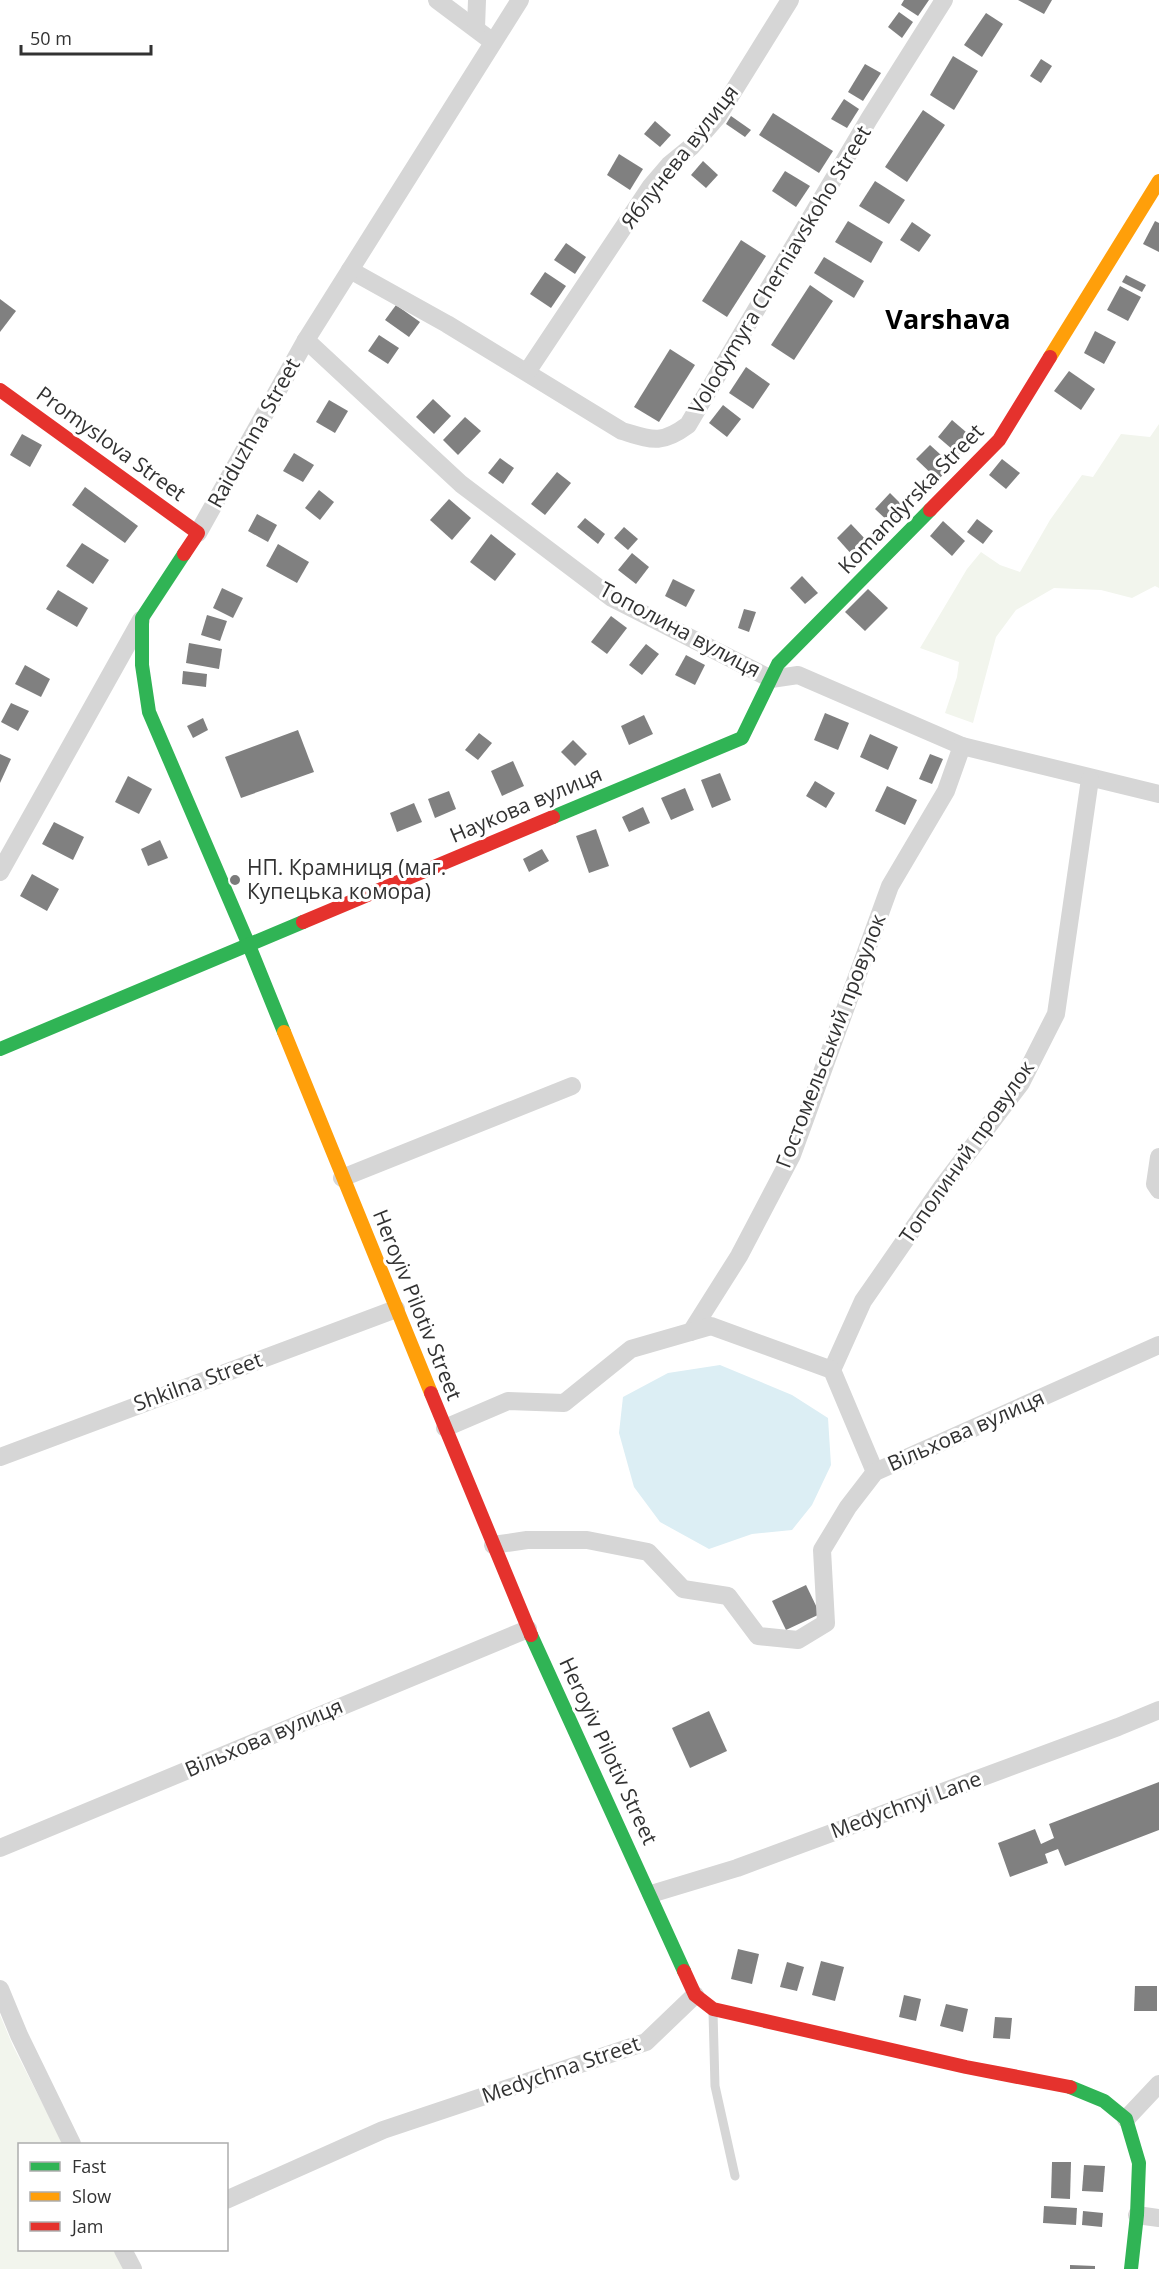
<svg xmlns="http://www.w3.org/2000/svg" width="1159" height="2269" viewBox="0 0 1159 2269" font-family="'Open Sans',sans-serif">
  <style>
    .green { fill: #f2f5ed }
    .water { fill: #dceef4 }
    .building { fill: #808080 }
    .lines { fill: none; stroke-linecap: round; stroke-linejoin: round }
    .lane { stroke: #d6d6d6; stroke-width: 9 }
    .street { stroke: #d6d6d6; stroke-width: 18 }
    .fast { stroke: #30b455; stroke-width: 14 }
    .slow { stroke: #ff9f0a; stroke-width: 14 }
    .jam { stroke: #e5322d; stroke-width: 14 }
    .poi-dot { fill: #7a7a7a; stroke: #fff; stroke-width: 2 }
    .labels { text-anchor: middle; stroke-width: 6; stroke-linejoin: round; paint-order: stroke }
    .street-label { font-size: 21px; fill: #323232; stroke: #fff }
    .poi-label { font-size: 21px; fill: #323232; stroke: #fff; text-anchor: start }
    .district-label { font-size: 27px; font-weight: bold; fill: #000; stroke: #fff }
  </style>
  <rect width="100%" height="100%" fill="#fff"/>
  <g class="green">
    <path d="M1159,424V588L1155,586L1132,598L1101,590L1054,588L1016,610L996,637L973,723L945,713L957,677L959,662L920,648L967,569L981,552L1000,565L1020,572L1050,520L1082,475L1093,477L1121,434L1150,437Z"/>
    <path d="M0,2015L13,2046L63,2144H20V2250H115L124,2269H0Z"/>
  </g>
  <path class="water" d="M720,1365L792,1395L828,1418L831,1465L812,1505L792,1530L752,1534L709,1549L660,1522L634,1487L619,1433L623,1397L668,1373Z"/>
  <g class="building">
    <path d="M904,0H929L918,16L901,5Z"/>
    <path d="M1018,0H1052L1044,14Z"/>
    <path d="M899,12L913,22L902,38L888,27Z"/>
    <path d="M986,13L1003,24L982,57L964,45Z"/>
    <path d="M953,56L978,71L954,110L930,95Z"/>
    <path d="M1041,59L1052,66L1041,83L1030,76Z"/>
    <path d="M865,64L881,73L863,101L848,92Z"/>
    <path d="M844,99L859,109L847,128L831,119Z"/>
    <path d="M923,110L945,125L907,182L885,167Z"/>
    <path d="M773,113L833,151L819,173L759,135Z"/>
    <path d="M731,116L751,130L745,137L726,124Z"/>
    <path d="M655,121L671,135L660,147L644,134Z"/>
    <path d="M619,154L643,169L630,190L607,175Z"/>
    <path d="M703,161L718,175L706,188L691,175Z"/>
    <path d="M785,171L810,186L796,207L772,191Z"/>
    <path d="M875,181L905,200L889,224L859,206Z"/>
    <path d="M848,221L883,242L871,263L835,242Z"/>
    <path d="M1155,221L1159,223V252L1143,244Z"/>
    <path d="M912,222L931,235L919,252L900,240Z"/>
    <path d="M741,240L766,256L727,317L702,301Z"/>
    <path d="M566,243L586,257L575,274L554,260Z"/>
    <path d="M824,257L864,281L854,298L814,273Z"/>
    <path d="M545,272L566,286L551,308L530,294Z"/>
    <path d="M1126,275L1146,285L1142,292L1122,282Z"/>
    <path d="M810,285L833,301L794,360L771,345Z"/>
    <path d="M1120,286L1141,297L1128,321L1107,310Z"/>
    <path d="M0,299L16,311L0,332Z"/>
    <path d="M396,305L420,322L409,337L385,320Z"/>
    <path d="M1095,331L1116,342L1104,364L1084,353Z"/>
    <path d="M379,335L399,348L388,364L368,351Z"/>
    <path d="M670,349L695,365L659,422L634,407Z"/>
    <path d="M746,367L770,384L753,409L729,393Z"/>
    <path d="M1069,371L1095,389L1081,410L1054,391Z"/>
    <path d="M433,399L451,416L434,434L416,417Z"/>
    <path d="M329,400L348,411L335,433L316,422Z"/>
    <path d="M723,405L741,419L727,437L709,423Z"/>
    <path d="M465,417L481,431L458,455L443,440Z"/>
    <path d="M952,420L973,438L959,455L938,437Z"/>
    <path d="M22,434L42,445L30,467L10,455Z"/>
    <path d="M930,445L952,465L938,480L916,459Z"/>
    <path d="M294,453L314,465L303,482L283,471Z"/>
    <path d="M500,458L514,468L503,484L488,473Z"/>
    <path d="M1002,459L1020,473L1006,489L989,475Z"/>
    <path d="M557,472L571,483L545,515L531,504Z"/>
    <path d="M85,487L138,526L125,543L72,505Z"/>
    <path d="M319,490L334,502L320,520L305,508Z"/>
    <path d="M890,493L906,509L891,524L875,509Z"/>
    <path d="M449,499L471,518L452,540L430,520Z"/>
    <path d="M257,514L277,525L268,542L248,531Z"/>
    <path d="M585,518L605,534L598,544L577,527Z"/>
    <path d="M977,519L993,531L983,544L967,532Z"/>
    <path d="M943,521L965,541L952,556L930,536Z"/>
    <path d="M851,524L868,542L853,556L837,538Z"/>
    <path d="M624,527L638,539L628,550L614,538Z"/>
    <path d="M491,534L516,554L495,581L470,562Z"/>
    <path d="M82,543L109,560L93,584L66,566Z"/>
    <path d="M278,544L309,562L297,583L266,566Z"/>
    <path d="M632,553L649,567L636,584L618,570Z"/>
    <path d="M802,576L818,593L805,604L790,588Z"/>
    <path d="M673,579L695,590L686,607L665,596Z"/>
    <path d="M222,588L243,598L233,618L213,608Z"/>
    <path d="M868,589L888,608L865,631L845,612Z"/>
    <path d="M58,590L88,608L77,627L46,609Z"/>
    <path d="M744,609L756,612L749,632L738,628Z"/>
    <path d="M207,615L227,621L220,641L201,635Z"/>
    <path d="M611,616L627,628L607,654L591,642Z"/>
    <path d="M189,643L222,649L219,669L186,663Z"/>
    <path d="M646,644L659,654L642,675L629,665Z"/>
    <path d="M686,655L705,665L695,685L675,675Z"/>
    <path d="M25,665L50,679L41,697L15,684Z"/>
    <path d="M183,671L207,674L206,687L182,684Z"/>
    <path d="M11,703L29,711L18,731L1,722Z"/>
    <path d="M825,713L849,723L838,750L814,740Z"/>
    <path d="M644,715L653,734L629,745L621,726Z"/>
    <path d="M203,718L208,730L193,738L187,726Z"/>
    <path d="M298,730L314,772L241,798L225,757Z"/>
    <path d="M479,733L492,743L478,760L465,750Z"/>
    <path d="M870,734L898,747L888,770L860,757Z"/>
    <path d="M573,740L587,754L575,766L561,752Z"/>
    <path d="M0,754L11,759L0,783Z"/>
    <path d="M930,754L943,759L932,784L919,779Z"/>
    <path d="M513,761L524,786L502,796L491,771Z"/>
    <path d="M720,773L731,800L712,808L701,780Z"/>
    <path d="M128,776L152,789L139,814L115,802Z"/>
    <path d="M815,781L835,793L826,808L806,796Z"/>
    <path d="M887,786L917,800L905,825L875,811Z"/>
    <path d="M685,788L694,810L671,820L661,798Z"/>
    <path d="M449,791L456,809L435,818L428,799Z"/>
    <path d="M414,803L422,822L397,832L390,813Z"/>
    <path d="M643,807L650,823L629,832L622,817Z"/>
    <path d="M54,822L84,837L73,860L42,844Z"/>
    <path d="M596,829L609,866L589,873L576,836Z"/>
    <path d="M160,840L168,858L148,866L141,849Z"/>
    <path d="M542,849L549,861L529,872L523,859Z"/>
    <path d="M32,874L59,889L47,911L20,896Z"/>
    <path d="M806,1585L820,1614L786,1630L772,1601Z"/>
    <path d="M709,1711L727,1751L690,1768L672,1728Z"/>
    <path d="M1159,1782V1830L1065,1866L1058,1849L1045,1854L1048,1863L1010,1877L998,1843L1035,1829L1041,1844L1054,1838L1049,1824Z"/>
    <path d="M738,1949L759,1954L752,1984L731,1979Z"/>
    <path d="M821,1961L844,1967L835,2001L812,1995Z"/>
    <path d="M787,1962L804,1967L797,1991L780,1987Z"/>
    <path d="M1135,1986H1157V2011H1134Z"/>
    <path d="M904,1995L921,1999L916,2021L899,2017Z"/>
    <path d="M946,2004L968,2009L963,2032L940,2026Z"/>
    <path d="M995,2017L1012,2018L1010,2039L993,2038Z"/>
    <path d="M1052,2162H1071L1070,2199L1051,2198Z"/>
    <path d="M1084,2165L1105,2166L1103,2192L1082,2191Z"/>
    <path d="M1044,2206L1077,2208L1076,2225L1043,2223Z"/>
    <path d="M1083,2211L1103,2213L1102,2227L1082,2225Z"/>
    <path d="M1070,2265L1095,2266V2269H1070Z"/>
  </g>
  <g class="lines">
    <path class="lane" d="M713,2012L715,2086L735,2176"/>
    <g class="street">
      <path d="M437,0L493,42"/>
      <path d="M476,28L477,0"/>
      <path d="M350,270L447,324L622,431C652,440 661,445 688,425L869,119L944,0"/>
      <path d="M306,340L461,484L612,598L771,679L798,675L962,746L1159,794"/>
      <path d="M527,372L651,186L669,165L691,147L718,116L790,0"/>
      <path d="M198,533L306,340L520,0"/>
      <path d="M0,872L141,620"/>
      <path d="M1159,1157L1155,1184L1159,1190"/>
      <path d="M342,1178L572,1086"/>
      <path d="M691,1332L739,1256L792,1155L890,886L946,791L962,746"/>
      <path d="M832,1370L863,1301L942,1187L1021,1083L1056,1014L1090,779"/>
      <path d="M445,1428L508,1401L564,1403L631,1349L711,1326L832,1370L875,1472"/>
      <path d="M0,1457L396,1309"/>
      <path d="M493,1545L527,1540H587L648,1552L683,1589L728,1596L758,1636L798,1640L826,1623L822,1550L848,1507L875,1472L1159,1345"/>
      <path d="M0,1848L528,1629"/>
      <path d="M651,1894L737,1868L1118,1727L1159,1710"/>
      <path d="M0,1989L19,2035L72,2144"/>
      <path d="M1126,2119L1159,2084"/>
      <path d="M226,2200L383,2130L646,2042L695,1995"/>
      <path d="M1137,2215L1159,2218"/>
      <path d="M123,2250L133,2269"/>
    </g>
    <g class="fast">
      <path d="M184,554L142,618V665L149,712L248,943L284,1032"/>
      <path d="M553,817L742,738L778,664L930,510"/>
      <path d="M0,1049L303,922"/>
      <path d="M531,1635L684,1971"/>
      <path d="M1070,2087L1104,2101L1126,2119L1139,2163L1137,2215L1131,2269"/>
    </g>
    <g class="slow">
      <path d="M1050,357L1159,181"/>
      <path d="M284,1032L431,1393"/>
    </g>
    <g class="jam">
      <path d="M0,390L198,533L184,554"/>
      <path d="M930,510L999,440L1050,357"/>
      <path d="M303,922L553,817"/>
      <path d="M431,1393L531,1635"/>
      <path d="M684,1971L695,1995L713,2009L966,2067L1070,2087"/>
    </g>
  </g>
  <circle class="poi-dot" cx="235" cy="880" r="6"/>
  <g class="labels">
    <g class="street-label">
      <text transform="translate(680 157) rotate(-52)" y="7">Яблунева вулиця</text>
      <text transform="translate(780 270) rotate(-59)" y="7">Volodymyra Cherniavskoho Street</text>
      <text transform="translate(254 433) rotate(-61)" y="7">Raiduzhna Street</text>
      <text transform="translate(111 444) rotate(36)" y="7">Promyslova Street</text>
      <text transform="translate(911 499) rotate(-46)" y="7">Komandyrska Street</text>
      <text transform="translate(680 630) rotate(28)" y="7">Тополина вулиця</text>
      <text transform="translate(526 805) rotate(-23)" y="7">Наукова вулиця</text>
      <text transform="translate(831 1041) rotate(-69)" y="7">Гостомельський провулок</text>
      <text transform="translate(967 1152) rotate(-55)" y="7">Тополиний провулок</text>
      <text transform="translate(417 1305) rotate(68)" y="7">Heroyiv Pilotiv Street</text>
      <text transform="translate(198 1382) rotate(-20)" y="7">Shkilna Street</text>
      <text transform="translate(966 1431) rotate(-24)" y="7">Вільхова вулиця</text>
      <text transform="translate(264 1738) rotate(-23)" y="7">Вільхова вулиця</text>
      <text transform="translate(608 1751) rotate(65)" y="7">Heroyiv Pilotiv Street</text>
      <text transform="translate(906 1805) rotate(-20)" y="7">Medychnyi Lane</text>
      <text transform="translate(561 2070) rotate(-19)" y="7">Medychna Street</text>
    </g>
    <g class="poi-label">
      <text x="247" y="875">НП. Крамниця (маг.<tspan x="247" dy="24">Купецька комора)</tspan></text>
    </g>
    <g class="district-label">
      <text x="948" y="329">Varshava</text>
    </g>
  </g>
  <rect x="18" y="2143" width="210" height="108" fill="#ffffff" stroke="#adadad" stroke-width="1.5"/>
  <rect x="30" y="2162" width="30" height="9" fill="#30b455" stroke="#adadad" stroke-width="1.5"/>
  <text x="72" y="2173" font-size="18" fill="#323232">Fast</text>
  <rect x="30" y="2192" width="30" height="9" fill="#ff9f0a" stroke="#adadad" stroke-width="1.5"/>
  <text x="72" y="2203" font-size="18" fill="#323232">Slow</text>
  <rect x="30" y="2222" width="30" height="9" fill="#e5322d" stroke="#adadad" stroke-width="1.5"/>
  <text x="72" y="2233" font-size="18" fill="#323232">Jam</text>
  <path d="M21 45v9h130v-9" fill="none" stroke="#323232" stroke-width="3"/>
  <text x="30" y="45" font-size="18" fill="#323232" stroke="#ffffff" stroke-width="4.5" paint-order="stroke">50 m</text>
</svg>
